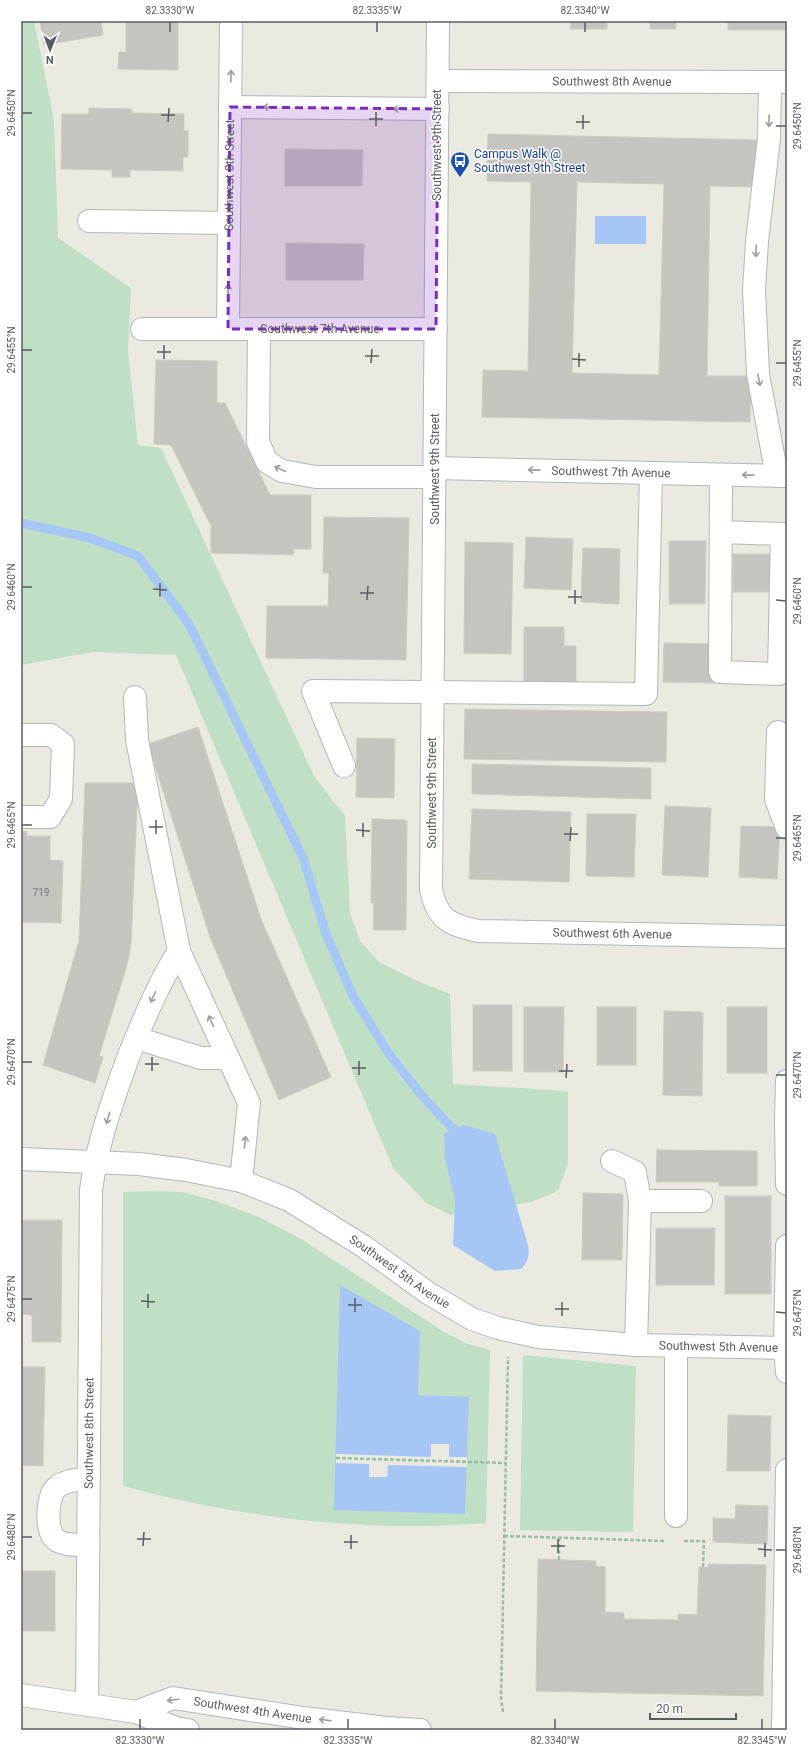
<svg xmlns="http://www.w3.org/2000/svg" width="808" height="1751" viewBox="0 0 808 1751" font-family="Roboto,sans-serif">
  <style>
    .green { fill: #bfe0c4 }
    .water { fill: #a6c7f6 }
    .pier { fill: #ebeae1 }
    .lines { fill: none; stroke-linecap: round; stroke-linejoin: round }
    .stream { stroke: #a6c7f6; stroke-width: 9 }
    .building { fill: #c6c4be; stroke: #cfccc0; fill-rule: evenodd }
    .minor-casing { stroke: #b4b6ba; stroke-width: 24 }
    .path { stroke: #98bea8; stroke-width: 2.5; stroke-dasharray: 4 2; stroke-linecap: butt }
    .minor { stroke: #fff; stroke-width: 22 }
    .oneway { stroke: #9c9da0 }
    .marked { fill: #7b2cbf; fill-opacity: 0.2; stroke: #7b2cbf; stroke-width: 3; stroke-dasharray: 8 5; stroke-linejoin: round }
    .ticks { fill: none; stroke: #5a5c60; stroke-width: 1.5 }
    .labels { text-anchor: middle; stroke-width: 3; stroke-linejoin: round; paint-order: stroke }
    .number-label { font-size: 10px; fill: #757678 }
    .street-label { font-size: 12px; fill: #5a5c60; stroke: #fff }
    .transit-label { font-size: 12px; fill: #164399; stroke: #fff; text-anchor: start }
    .neatline { fill: none; stroke: #5a5c60; stroke-width: 1.5 }
    .ticks-label { font-size: 10px; text-anchor: middle; fill: #5a5c60 }
  </style>
  <rect width="100%" height="100%" fill="#ebeae1"/>
  <g class="green">
    <path d="M21,21H34L54,120L58,238L131,288L128,351L138,445L161,448L314,776L345,816L350,913L360,941L379,962L415,980L450,994L453,1084L568,1091V1163L558,1191L531,1202L451,1215L426,1203L393,1168L176,655L93,652L21,665Z"/>
    <path d="M153,1191L182,1192L216,1201L259,1217L303,1240L444,1332L468,1344L490,1350L486,1523C364,1533 241,1518 123,1486V1192Z"/>
    <path d="M523,1355L636,1366L633,1532L520,1530Z"/>
  </g>
  <g class="water">
    <rect x="595" y="216" width="51" height="28"/>
    <path d="M464,1125L495,1134L528,1245C530,1255 528,1262 521,1269L495,1271L453,1245L455,1201L445,1158L444,1133Z"/>
    <path d="M340,1285L420,1331L418,1395L469,1397L465,1514L334,1510Z"/>
  </g>
  <path class="pier" d="M431,1444H449V1457H467V1467L388,1465L387,1477H369V1464L336,1463V1454L431,1457Z"/>
  <g class="lines">
    <path class="stream" d="M21,523L90,538L138,556L189,624L303,858L326,934L353,996L389,1054L423,1097L453,1129"/>
  </g>
  <g class="building">
    <path d="M40,21H101L103,35L44,45Z"/>
    <path d="M126,21H178V70L118,69L119,52H126Z"/>
    <path d="M571,21H607V29H570Z"/>
    <path d="M619,21H676V29H650V22Z"/>
    <rect x="728" y="21" width="59" height="9"/>
    <path d="M89,108L132,109V113L184,114V131H188V157H183V171L130,170V177H112V170L61,169L62,114H89Z"/>
    <path d="M488,134L757,140L756,187L710,186L707,376H751L750,422L482,417L483,370L528,371L531,182L487,181ZM577,182L664,184L659,375L572,373Z"/>
    <path d="M285,149L363,150L362,186H285Z"/>
    <path d="M286,243L364,244L363,280H286Z"/>
    <path d="M156,360L217,361V403H225L270,495H311V549H294L293,555L211,553V526L171,445L154,444Z"/>
    <path d="M324,517L409,518L406,660L266,658L267,606H328L329,573H323Z"/>
    <path d="M526,537L573,539L571,590L524,588Z"/>
    <path d="M669,541H706L705,604H669Z"/>
    <path d="M465,542L513,543L511,654L464,653Z"/>
    <path d="M583,548L620,549L619,604L581,602Z"/>
    <rect x="733" y="554" width="47" height="38"/>
    <path d="M524,627H564V646H576V689H524Z"/>
    <path d="M664,643L715,644V683L663,682Z"/>
    <path d="M465,709L667,712L666,762L464,759Z"/>
    <path d="M198,727L261,919L331,1077L279,1100L210,937L148,744Z"/>
    <path d="M357,738L395,739L394,798L356,797Z"/>
    <path d="M472,764L651,768V799L472,794Z"/>
    <path d="M85,783H138L131,944L127,965L99,1056L103,1057L95,1083L43,1065L79,941Z"/>
    <path d="M665,806L711,808L708,877L662,875Z"/>
    <path d="M472,809L571,812L569,882L469,879Z"/>
    <path d="M587,814H636L634,877L586,876Z"/>
    <path d="M372,819L407,820L406,930H373L374,903H371Z"/>
    <path d="M741,826L780,827L777,879L739,877Z"/>
    <path d="M27,831V836H50V860L63,861L61,923L21,922V832Z"/>
    <rect x="473" y="1005" width="39" height="66"/>
    <path d="M524,1007H564L563,1072H524Z"/>
    <rect x="597" y="1007" width="39" height="58"/>
    <rect x="727" y="1007" width="40" height="66"/>
    <path d="M664,1011L703,1012L702,1096L663,1095Z"/>
    <path d="M657,1150L757,1151V1186H719V1182H656Z"/>
    <path d="M583,1193L623,1194L622,1260H582Z"/>
    <rect x="725" y="1196" width="46" height="98"/>
    <path d="M21,1220H62L61,1342H32V1315L21,1314Z"/>
    <path d="M656,1228H715L714,1285H656Z"/>
    <path d="M21,1367H45L43,1466L21,1465Z"/>
    <path d="M728,1415L771,1416L770,1471H727Z"/>
    <path d="M21,1482L22,1571H55V1631H21Z"/>
    <path d="M736,1505L768,1506L767,1544L713,1542V1518L735,1519Z"/>
    <path d="M538,1559L596,1561V1566L605,1567V1612L624,1613V1619L678,1620V1614L697,1615L699,1567L708,1568V1564L766,1565L763,1696L536,1691Z"/>
  </g>
  <g class="lines">
    <g class="minor-casing">
      <g id="minor">
        <path id="s1" d="M438,21L431,889C437,919 449,925 478,931L787,937"/>
        <path id="s2" d="M438,81L787,82"/>
        <path d="M770,82L769,138L757,241L754,290L758,374L777,476"/>
        <path d="M230,107L438,109"/>
        <path d="M89,221L228,223"/>
        <path id="s3" d="M142,329H436"/>
        <path id="s4" d="M228,329L231,21"/>
        <path d="M259,329L258,442L267,462L282,471L316,477H435"/>
        <path id="s5" d="M435,468L787,476"/>
        <path d="M721,532L782,534L779,674L720,672L721,475"/>
        <path d="M135,697L137,740L179,951"/>
        <path d="M778,732L776,799L787,828"/>
        <path d="M21,735H51L63,744L61,799L50,817H21"/>
        <path d="M344,766L313,691L646,694L651,473"/>
        <path d="M136,1038L201,1058H228"/>
        <path d="M787,1081L786,1121L787,1184"/>
        <path id="s6" d="M21,1159L139,1164L186,1170L241,1181L289,1200L363,1246L428,1293L472,1319L498,1328L538,1337L636,1345L787,1348"/>
        <path d="M612,1161L635,1172L640,1201L636,1345"/>
        <path d="M640,1201H701"/>
        <path d="M787,1246L785,1348L787,1372"/>
        <path d="M676,1516V1346"/>
        <path d="M88,1545C79,1545 63,1546 55,1539C45,1530 47,1495 57,1487C66,1480 78,1480 89,1478"/>
        <path d="M21,1695L136,1712L176,1728L188,1730"/>
        <path id="s7" d="M87,1704L91,1190C97,1144 113,1099 129,1055C144,1019 158,984 179,951L249,1103L241,1181"/>
        <path id="s8" d="M136,1712L173,1698L303,1718L387,1728L420,1730"/>
        <path d="M783,1730L787,1470"/>
      </g>
    </g>
    <g class="path">
      <path d="M336,1458L506,1463"/>
      <path d="M504,1536L665,1541"/>
      <path d="M684,1541H704L703,1567"/>
      <path d="M559,1560V1538"/>
      <path d="M503,1712L501,1698L508,1357"/>
    </g>
    <use href="#minor" class="minor"/>
  </g>
  <defs><path id="oneway-shaft" d="M-6 0H5M1.5-3L5.5 0L1.5 3" fill="none" stroke-width="1.6" stroke-linecap="round" stroke-linejoin="round"/></defs>
  <g class="oneway">
    <use href="#oneway-shaft" transform="translate(231 76) rotate(-89)"/>
    <use href="#oneway-shaft" transform="translate(269 107) rotate(-179)"/>
    <use href="#oneway-shaft" transform="translate(399 109) rotate(-179)"/>
    <use href="#oneway-shaft" transform="translate(769 121) rotate(91)"/>
    <use href="#oneway-shaft" transform="translate(756 251) rotate(93)"/>
    <use href="#oneway-shaft" transform="translate(228 290) rotate(-90)"/>
    <use href="#oneway-shaft" transform="translate(759 380) rotate(79)"/>
    <use href="#oneway-shaft" transform="translate(280 469) rotate(-155)"/>
    <use href="#oneway-shaft" transform="translate(534 470) rotate(-179)"/>
    <use href="#oneway-shaft" transform="translate(748 475) rotate(-179)"/>
    <use href="#oneway-shaft" transform="translate(153 997) rotate(116)"/>
    <use href="#oneway-shaft" transform="translate(211 1021) rotate(-115)"/>
    <use href="#oneway-shaft" transform="translate(108 1118) rotate(107)"/>
    <use href="#oneway-shaft" transform="translate(245 1142) rotate(-83)"/>
    <use href="#oneway-shaft" transform="translate(173 1700) rotate(173)"/>
    <use href="#oneway-shaft" transform="translate(325 1720) rotate(-173)"/>
  </g>
  <path class="marked" d="M230,107L438,109L436,329H228Z"/>
  <path class="ticks" d="M170,32V22M377,32V22M585,32V22M22,113H32M161,115H175M369,119H383M168,122L169,108M576,122H590M376,126V112M776,126H786M583,129V115M22,350H32M157,352H171M365,356H379M164,359V345M572,359L586,360M371,363L372,349M776,363H786M579,367V353M22,587H32M153,589L167,590M360,593H374M160,597V583M568,597H582M367,600L368,586M776,600L786,601M575,604V590M22,825H32M149,827H163M356,830L370,831M156,834V820M564,834H578M363,837V823M776,838H786M570,841L571,827M22,1062H32M145,1064H159M352,1068H366M152,1071V1057M559,1071H573M359,1075V1061M776,1075H786M566,1078L567,1064M22,1299H32M141,1301L155,1302M348,1305H362M148,1308V1294M555,1309H569M355,1312V1298M776,1312L786,1313M562,1316V1302M22,1537H32M137,1539H151M344,1542H358M143,1546L144,1532M551,1546H565M351,1549V1535M758,1549L772,1550M776,1550H786M558,1553V1539M765,1557V1543M140,1729V1719M348,1729V1719M555,1729V1719M762,1729V1719"/>
  <defs>
    <g id="bus-pin" transform="scale(1)"><path d="M0 17L-7.5 6A9.5 9.5 0 1 1 7.5 6Z" fill="#1a4fb4" stroke="#fff"/><path d="M-5-6H5V4H4V6H2V4H-2V6H-4V4H-5ZM-3.5-4V0h7V-4ZM-3.5 1.2v1.5H-2V1.2ZM2 1.2v1.5H3.5V1.2Z" fill="#fff"/></g>
  </defs>
  <g fill-rule="evenodd">
    <use href="#bus-pin" x="460" y="161"/>
  </g>
  <g class="labels">
    <g class="number-label">
      <text x="41" y="896">719</text>
    </g>
    <g class="street-label">
      <text dy="4" stroke="none"><textPath href="#s2" startOffset="174">Southwest 8th Avenue</textPath></text>
      <text transform="translate(437 145) rotate(-90)" y="4">Southwest 9th Street</text>
      <text dy="4" stroke="none"><textPath href="#s4" startOffset="154">Southwest 8th Street</textPath></text>
      <text dy="4" stroke="none"><textPath href="#s3" startOffset="178">Southwest 7th Avenue</textPath></text>
      <text transform="translate(435 469) rotate(-90)" y="4">Southwest 9th Street</text>
      <text dy="4" stroke="none"><textPath href="#s5" startOffset="176">Southwest 7th Avenue</textPath></text>
      <text transform="translate(432 793) rotate(-90)" y="4">Southwest 9th Street</text>
      <text dy="4" stroke="none"><textPath href="#s1" startOffset="1071">Southwest 6th Avenue</textPath></text>
      <text dy="4" stroke="none"><textPath href="#s6" startOffset="405">Southwest 5th Avenue</textPath></text>
      <text dy="4" stroke="none"><textPath href="#s6" startOffset="741">Southwest 5th Avenue</textPath></text>
      <text dy="4" stroke="none"><textPath href="#s7" startOffset="271">Southwest 8th Street</textPath></text>
      <text dy="4" stroke="none"><textPath href="#s8" startOffset="120">Southwest 4th Avenue</textPath></text>
    </g>
    <g class="transit-label">
      <text x="474" y="158">Campus Walk @<tspan x="474" dy="14">Southwest 9th Street</tspan></text>
    </g>
  </g>
  <rect width="808" height="1751" fill="none" stroke="#ffffff" stroke-width="44"/>
  <g transform="translate(50 50) rotate(181)" stroke="#ffffff" stroke-width="3" paint-order="stroke">
  <path d="M0-3L7 15L0 10L-7 15Z" fill="#5a5c60"/>
  <text y="-6" font-size="11" font-weight="bold" text-anchor="middle" fill="#5a5c60">N</text>
  </g>
  <path d="M650 1713v6h86v-6" fill="none" stroke="#5a5c60" stroke-width="2"/>
  <text x="656" y="1713" font-size="12" fill="#5a5c60" stroke="#ffffff" stroke-width="3" paint-order="stroke">20 m</text>
  <rect x="22" y="22" width="764" height="1707" class="neatline"/>
  <g class="ticks-label">
    <text x="170" y="14">82.3330°W</text>
    <text x="377" y="14">82.3335°W</text>
    <text x="585" y="14">82.3340°W</text>
    <text transform="translate(11 113) rotate(-90)" y="4">29.6450°N</text>
    <text transform="translate(797 126) rotate(-90)" y="4">29.6450°N</text>
    <text transform="translate(11 350) rotate(-90)" y="4">29.6455°N</text>
    <text transform="translate(797 363) rotate(-90)" y="4">29.6455°N</text>
    <text transform="translate(11 587) rotate(-90)" y="4">29.6460°N</text>
    <text transform="translate(797 601) rotate(-90)" y="4">29.6460°N</text>
    <text transform="translate(11 825) rotate(-90)" y="4">29.6465°N</text>
    <text transform="translate(797 838) rotate(-90)" y="4">29.6465°N</text>
    <text transform="translate(11 1062) rotate(-90)" y="4">29.6470°N</text>
    <text transform="translate(797 1075) rotate(-90)" y="4">29.6470°N</text>
    <text transform="translate(11 1299) rotate(-90)" y="4">29.6475°N</text>
    <text transform="translate(797 1313) rotate(-90)" y="4">29.6475°N</text>
    <text transform="translate(11 1537) rotate(-90)" y="4">29.6480°N</text>
    <text transform="translate(797 1550) rotate(-90)" y="4">29.6480°N</text>
    <text x="140" y="1744">82.3330°W</text>
    <text x="348" y="1744">82.3335°W</text>
    <text x="555" y="1744">82.3340°W</text>
    <text x="762" y="1744">82.3345°W</text>
  </g>
</svg>
